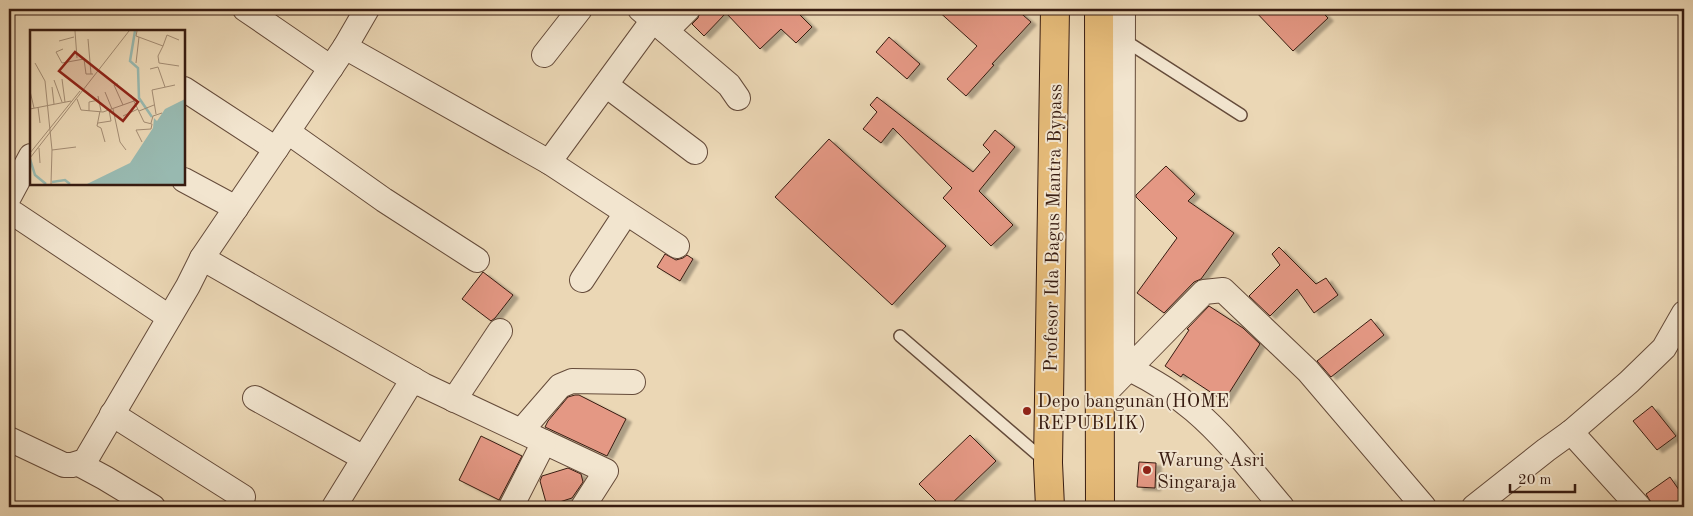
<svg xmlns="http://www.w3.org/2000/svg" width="1693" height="516" viewBox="0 0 1693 516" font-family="'Old Standard TT',serif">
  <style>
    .building { fill: #e49884; stroke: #381c11; filter: url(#shadow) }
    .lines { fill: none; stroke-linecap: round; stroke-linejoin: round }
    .service-casing { stroke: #654b3a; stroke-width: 14 }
    .minor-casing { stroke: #654b3a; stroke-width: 26 }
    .trunk-casing { stroke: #381c11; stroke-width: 30 }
    .service { stroke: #f2e5cf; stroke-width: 11 }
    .minor { stroke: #f2e5cf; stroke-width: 24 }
    .trunk { stroke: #e6bc7a; stroke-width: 28 }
    .poi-dot { fill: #8f2418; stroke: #f2e5cf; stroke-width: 2 }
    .labels { text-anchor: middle; stroke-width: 4; stroke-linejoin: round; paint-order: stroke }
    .street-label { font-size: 19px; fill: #381c11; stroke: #f2e5cf }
    .poi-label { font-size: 19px; fill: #381c11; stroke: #f2e5cf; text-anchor: start }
    .inset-river { fill: none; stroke: #98b9b0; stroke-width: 2.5 }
    .inset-road { fill: none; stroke: #a38c73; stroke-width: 1 }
    .view { fill: #8f2418; fill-opacity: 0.15; stroke: #8f2418; stroke-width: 2.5 }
    .inset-edge { fill: none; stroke: #381c11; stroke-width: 2.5 }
  </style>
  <defs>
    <filter id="shadow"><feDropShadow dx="5.5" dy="3" stdDeviation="1" flood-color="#0004"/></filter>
  </defs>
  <rect width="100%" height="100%" fill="#ebd7b5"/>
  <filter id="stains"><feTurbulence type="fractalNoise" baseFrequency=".004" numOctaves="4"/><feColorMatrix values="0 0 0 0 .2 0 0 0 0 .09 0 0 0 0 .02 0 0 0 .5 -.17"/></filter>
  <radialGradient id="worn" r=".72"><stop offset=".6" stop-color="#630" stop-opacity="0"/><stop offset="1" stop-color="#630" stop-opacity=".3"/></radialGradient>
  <g class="building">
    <path d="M701,9H794L812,27L796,43L781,29L760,49L726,13L704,36L692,24L698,18Z"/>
    <path d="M936,9H1016L1031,22L992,64L994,65L966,96L947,79L977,46Z"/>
    <path d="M1253,9H1319L1328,18L1293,51Z"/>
    <path d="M889,37L920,64L907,79L876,52Z"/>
    <path d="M877,97L973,172L990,152L983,145L995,130L1015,147L979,191L1013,225L991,246L943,198L952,188L893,128L881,143L863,129L877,112L870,105Z"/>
    <path d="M829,139L946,246L892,305L775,197Z"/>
    <path d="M1166,166L1195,194L1188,201L1234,233L1201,279L1194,282L1164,313L1137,293L1177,238L1136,197V195Z"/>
    <path d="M1279,247L1316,284L1326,278L1338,295L1314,313L1297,289L1270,316L1249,296L1280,265L1272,254Z"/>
    <path d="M665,254L676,260L683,258L687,255L693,259L680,281L657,267Z"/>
    <path d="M483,272L513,295L495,318L491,321L462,299Z"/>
    <path d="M1209,306L1243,328L1260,344L1224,401L1183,374L1181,377L1165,366L1189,330L1187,329Z"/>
    <path d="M1371,319L1384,335L1331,377L1317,361Z"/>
    <path d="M575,395H579L626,419L607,456L545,427L548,421L568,397Z"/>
    <path d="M1652,406L1676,436L1657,450L1633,421Z"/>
    <path d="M970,435L996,461L948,507H942L919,484Z"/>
    <path d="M481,436L522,456L499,500L459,480Z"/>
    <path d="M1139,462L1156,463L1155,488L1137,487Z"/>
    <path d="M568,468L581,474L583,482L572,498L547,506L540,481L542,476Z"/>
    <path d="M1670,477L1684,497V499L1674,507H1652V504L1646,494Z"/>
  </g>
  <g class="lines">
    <g class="service-casing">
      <g id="service">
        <path d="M1124,40L1241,115"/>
        <path d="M900,336L1045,461"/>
      </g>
    </g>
    <g class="minor-casing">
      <g id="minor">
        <path d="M245,9L331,68"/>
        <path d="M640,9L729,85L738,98"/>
        <path d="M666,31L688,9"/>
        <path d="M345,47L549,162L677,246"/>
        <path d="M544,55L580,9"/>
        <path d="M606,85L695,152"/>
        <path d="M184,89L276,149"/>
        <path d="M288,132L384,200L477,260"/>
        <path d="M549,162L653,20"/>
        <path d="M184,180L236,208"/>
        <path d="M9,197L31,156"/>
        <path d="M9,211L16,215L169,317"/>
        <path d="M202,258L423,385L606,471L583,507"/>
        <path d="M582,280L626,213"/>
        <path d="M1128,368C1152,380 1174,393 1194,410C1227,438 1254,474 1282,507"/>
        <path d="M1122,375L1123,9"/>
        <path d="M255,398L364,458"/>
        <path d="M1100,398L1204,292L1223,290L1308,371L1424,507"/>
        <path d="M454,400L500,331"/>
        <path d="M112,414L243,497"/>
        <path d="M521,431L560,386L572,381L633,382"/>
        <path d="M1571,432L1639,507"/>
        <path d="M9,439L64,465H72L85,461L188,286L202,258L345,47L367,9"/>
        <path d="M79,464L105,478L153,507"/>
        <path d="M334,507L413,379"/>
        <path d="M511,507L544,442"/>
        <path d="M1474,507L1546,450L1571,432L1629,382L1664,348L1684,313"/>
      </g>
    </g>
    <g class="trunk-casing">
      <g id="trunk">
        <path d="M1099,9L1100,507"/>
        <path d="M1050,507L1048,463L1055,9"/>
      </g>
    </g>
    <use href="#service" class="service"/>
    <use href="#minor" class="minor"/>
    <use href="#trunk" class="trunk"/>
  </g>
  <g class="poi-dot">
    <circle cx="1027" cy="411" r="5"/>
    <circle cx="1147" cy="470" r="5"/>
  </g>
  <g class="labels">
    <g class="street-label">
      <text transform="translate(1052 228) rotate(-89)" y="7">Profesor Ida Bagus Mantra Bypass</text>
    </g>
    <g class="poi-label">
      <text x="1037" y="407">Depo bangunan(HOME<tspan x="1037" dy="22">REPUBLIK)</tspan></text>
      <text x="1157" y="466">Warung Asri<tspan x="1157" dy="22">Singaraja</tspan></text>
    </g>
  </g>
  <g transform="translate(30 30)">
    <rect width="155" height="155" fill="#ebd7b5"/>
    <path d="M155,69V154H57L100,133L123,98L124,88L127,91L135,79Z" fill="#98b9b0"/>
    <path class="inset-river" d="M105,1L100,31L108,38L109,68L122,87M0,129L5,145L16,154M22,152L35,150L40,154"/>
    <path class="inset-road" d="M45,1L47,28M107,1L106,6L133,16L128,26L129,33L149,36M58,9L61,44M29,11L44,7M133,16L137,5L149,10M33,19L26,22L32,33L54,29L56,44H63M5,33L15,51L22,120L21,154M106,33L109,7M120,39L128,37L135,57M32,49L35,72M24,50L32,72M88,54L84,55L93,75M22,57L24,74M0,61L4,78M75,62L82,79M101,65L114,92L122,94L121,99L106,100L112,112M68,66L71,81M47,69L51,80L73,82L104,71M8,77L10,93M0,79L41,71M83,79L90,112L96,120M59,81V72L69,70M70,81L67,96L71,98L75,112M109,81L124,75M126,84L122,60L145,55M93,86L108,79M68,93L81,91L79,80M121,93L123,86L132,83M9,118L10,133M22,120L46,117M0,123L50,61M0,128L99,1"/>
    <path class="view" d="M45,22L108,72L93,91L29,41Z"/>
    <rect width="155" height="155" class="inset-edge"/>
  </g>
  <rect width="1693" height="516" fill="none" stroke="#ebd7b5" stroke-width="30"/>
  <rect x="10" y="10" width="1673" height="496" fill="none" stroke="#381c11" stroke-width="2.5"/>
  <rect x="15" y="15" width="1663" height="486" fill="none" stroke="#381c11"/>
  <path d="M1510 484v8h65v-8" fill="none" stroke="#381c11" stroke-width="2.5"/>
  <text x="1518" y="484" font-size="15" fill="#381c11" stroke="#f2e5cf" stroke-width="4" paint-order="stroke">20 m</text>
  <rect width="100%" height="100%" filter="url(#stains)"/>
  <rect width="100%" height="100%" fill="url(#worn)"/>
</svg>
